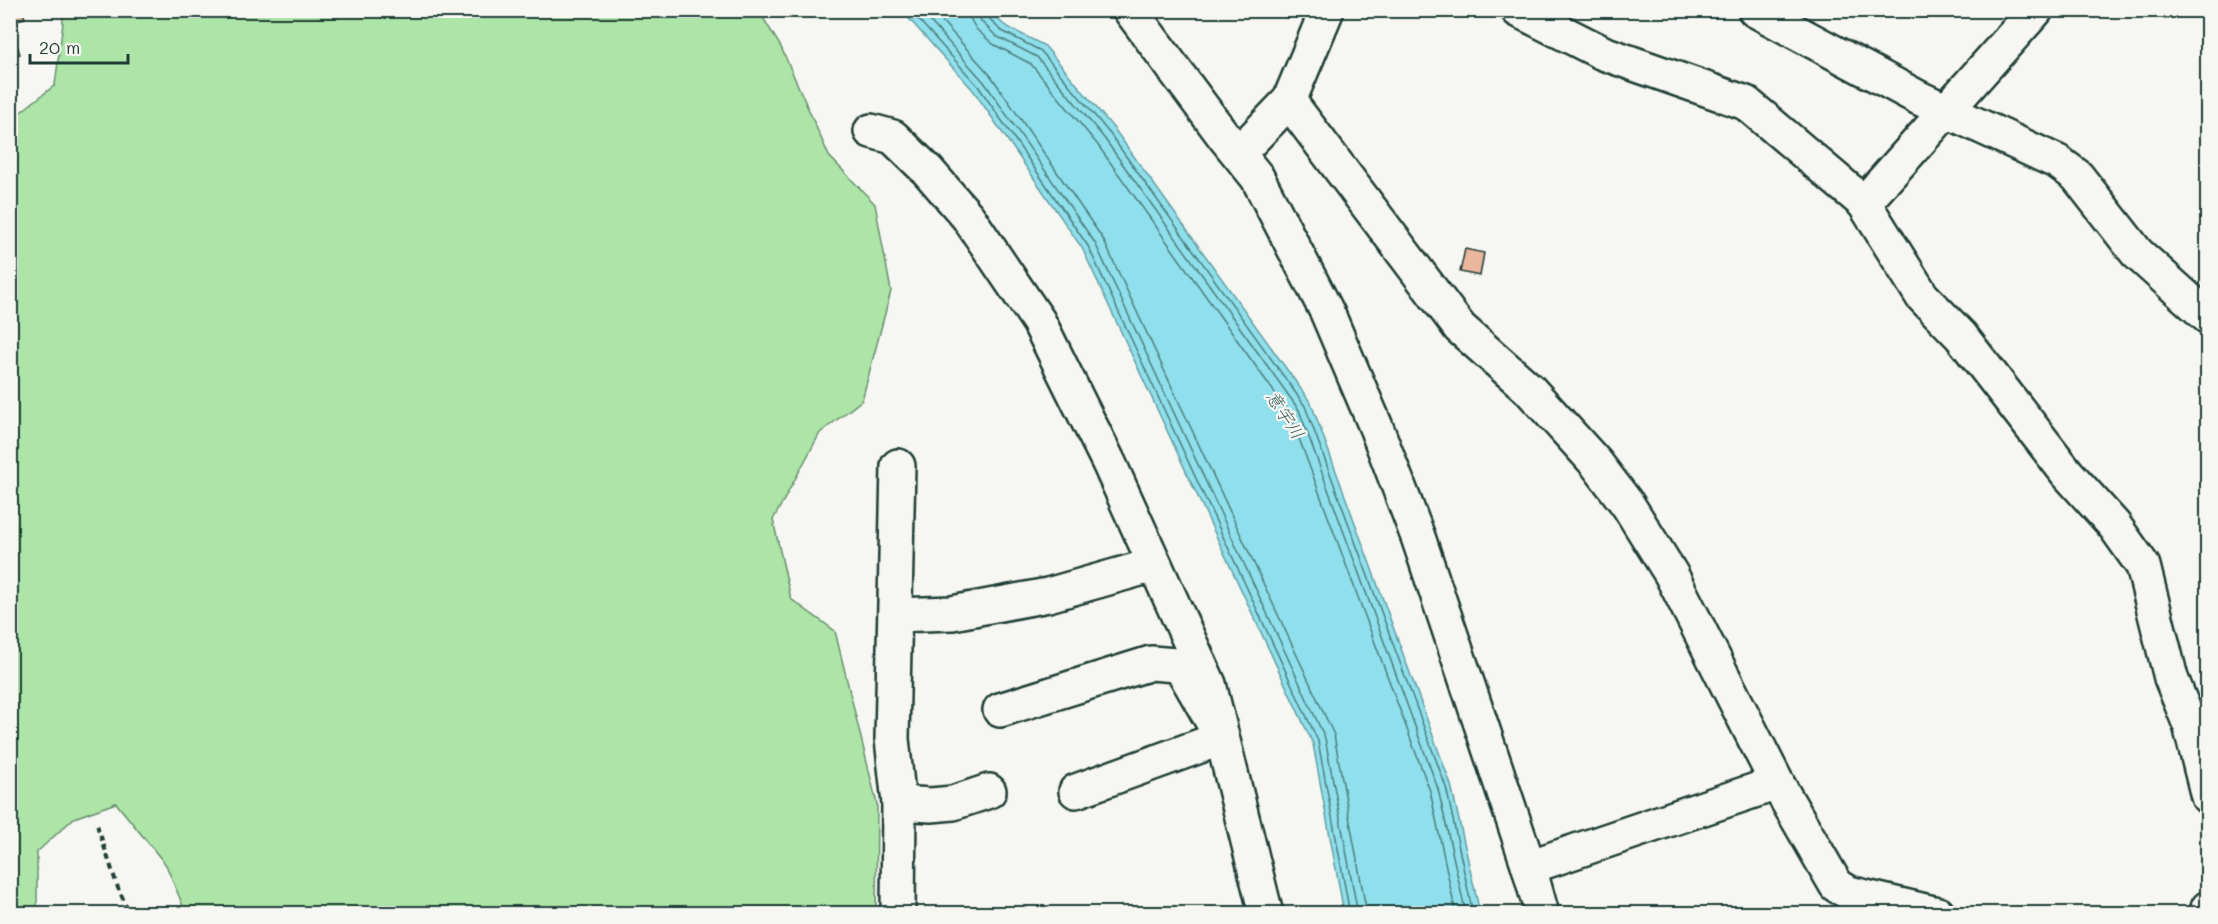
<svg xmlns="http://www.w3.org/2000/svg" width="2218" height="924" viewBox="0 0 2218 924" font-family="Mali,'Klee One',sans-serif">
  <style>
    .green { fill: #ade4a7; stroke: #66906e; stroke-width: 1.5 }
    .water { fill: #8fdfec; stroke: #629ea2; stroke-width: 1.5 }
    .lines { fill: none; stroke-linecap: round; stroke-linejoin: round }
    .shore { stroke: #4c7e7e; stroke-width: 1.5 }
    .building { fill: #eab69d; stroke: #1f3d34; stroke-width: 1.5 }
    .minor-casing { stroke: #1f3d34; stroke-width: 38 }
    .path { stroke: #1f3d34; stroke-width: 4; stroke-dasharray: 6 4.5; stroke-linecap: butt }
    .minor { stroke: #f6f6f2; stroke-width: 33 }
    .labels { text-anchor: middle; stroke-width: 4.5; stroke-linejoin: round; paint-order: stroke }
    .water-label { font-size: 18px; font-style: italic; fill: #355d59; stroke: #f6f6f2 }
  </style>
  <rect width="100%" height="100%" fill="#f6f6f2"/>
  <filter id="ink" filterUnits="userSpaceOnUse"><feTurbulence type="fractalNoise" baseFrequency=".0167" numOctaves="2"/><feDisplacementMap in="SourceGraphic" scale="12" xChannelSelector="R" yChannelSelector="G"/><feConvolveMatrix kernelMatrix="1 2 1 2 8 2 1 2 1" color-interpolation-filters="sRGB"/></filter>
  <g filter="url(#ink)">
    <path class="green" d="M62,11H759L781,47L829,156L875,204L891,291L862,400L820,433L773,520L791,599L835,631L877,804L876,913H186L166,865L116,803L74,818L37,852V913H11V111L18,114L55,85L63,23Z"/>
    <path class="water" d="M902,11H990L1004,25L1045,46L1115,130L1311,403L1451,785L1480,913H1344L1313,744L1082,248L973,90Z"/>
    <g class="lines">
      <g class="shore">
        <path d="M910,10L978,86L1088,246L1318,741L1350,914"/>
        <path d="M920,10L984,82L1095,243L1325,738L1358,914"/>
        <path d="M932,10L991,76L1103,239L1334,735L1367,914"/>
        <path d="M969,10L971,20L976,29L993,44L1031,64L1097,144L1290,414L1430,791L1456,914"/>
        <path d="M978,10L981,21L996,36L1037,57L1104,138L1299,410L1438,789L1466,914"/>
        <path d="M986,10L987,16L1000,30L1041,51L1110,134L1305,406L1446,787L1473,914"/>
      </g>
    </g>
    <g class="building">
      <path d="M10,10H22L25,18L10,22Z"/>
      <path d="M10,24L20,54L10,58Z"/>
      <path d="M1465,249L1484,253L1480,276L1460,272Z"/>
    </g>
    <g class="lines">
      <g class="minor-casing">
        <g id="minor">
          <path d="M1130,10L1223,135L1257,177L1327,312L1376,427L1418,537L1529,867L1542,914"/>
          <path d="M1518,10L1603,53L1746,103L1864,203L1922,296L1961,336L2067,473L2114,525L2143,566L2171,678L2190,725L2208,797"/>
          <path d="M1755,10L1919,98L2058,162L2077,176L2137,253L2208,317"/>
          <path d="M1289,101L1460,328L1529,389L1596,463L1628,505L1671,574L1777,783L1836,885L1849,893L1938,914"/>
          <path d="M871,131L893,137L928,171L968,217L1039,322L1109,463L1209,684L1266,914"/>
          <path d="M1239,153L1289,101L1327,10"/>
          <path d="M1864,203L2036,10"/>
          <path d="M898,466L892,739L899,803L898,914"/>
          <path d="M896,615L952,613L1048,595L1154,565"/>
          <path d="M1000,710L1151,663L1176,665L1184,672L1222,738L1076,791"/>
          <path d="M899,803L931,805L953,803L989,791"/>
          <path d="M1529,867L1777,783"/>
          <path d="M2207,914L2208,908"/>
        </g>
      </g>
      <path class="path" d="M97,825L118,888L130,914"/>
      <use href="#minor" class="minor"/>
    </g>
  </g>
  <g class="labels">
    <g class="water-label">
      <text transform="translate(1285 415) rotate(57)" y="6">意宇川</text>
    </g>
  </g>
  <rect width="2218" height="924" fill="none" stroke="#f6f6f2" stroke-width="36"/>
  <rect x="18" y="18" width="2182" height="888" fill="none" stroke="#1f3d34" stroke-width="2" filter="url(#ink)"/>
  <path d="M30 54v9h98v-9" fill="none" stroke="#1f3d34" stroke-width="3"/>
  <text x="39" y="54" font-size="18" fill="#1f3d34" stroke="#f6f6f2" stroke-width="4.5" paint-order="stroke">20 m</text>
</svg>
